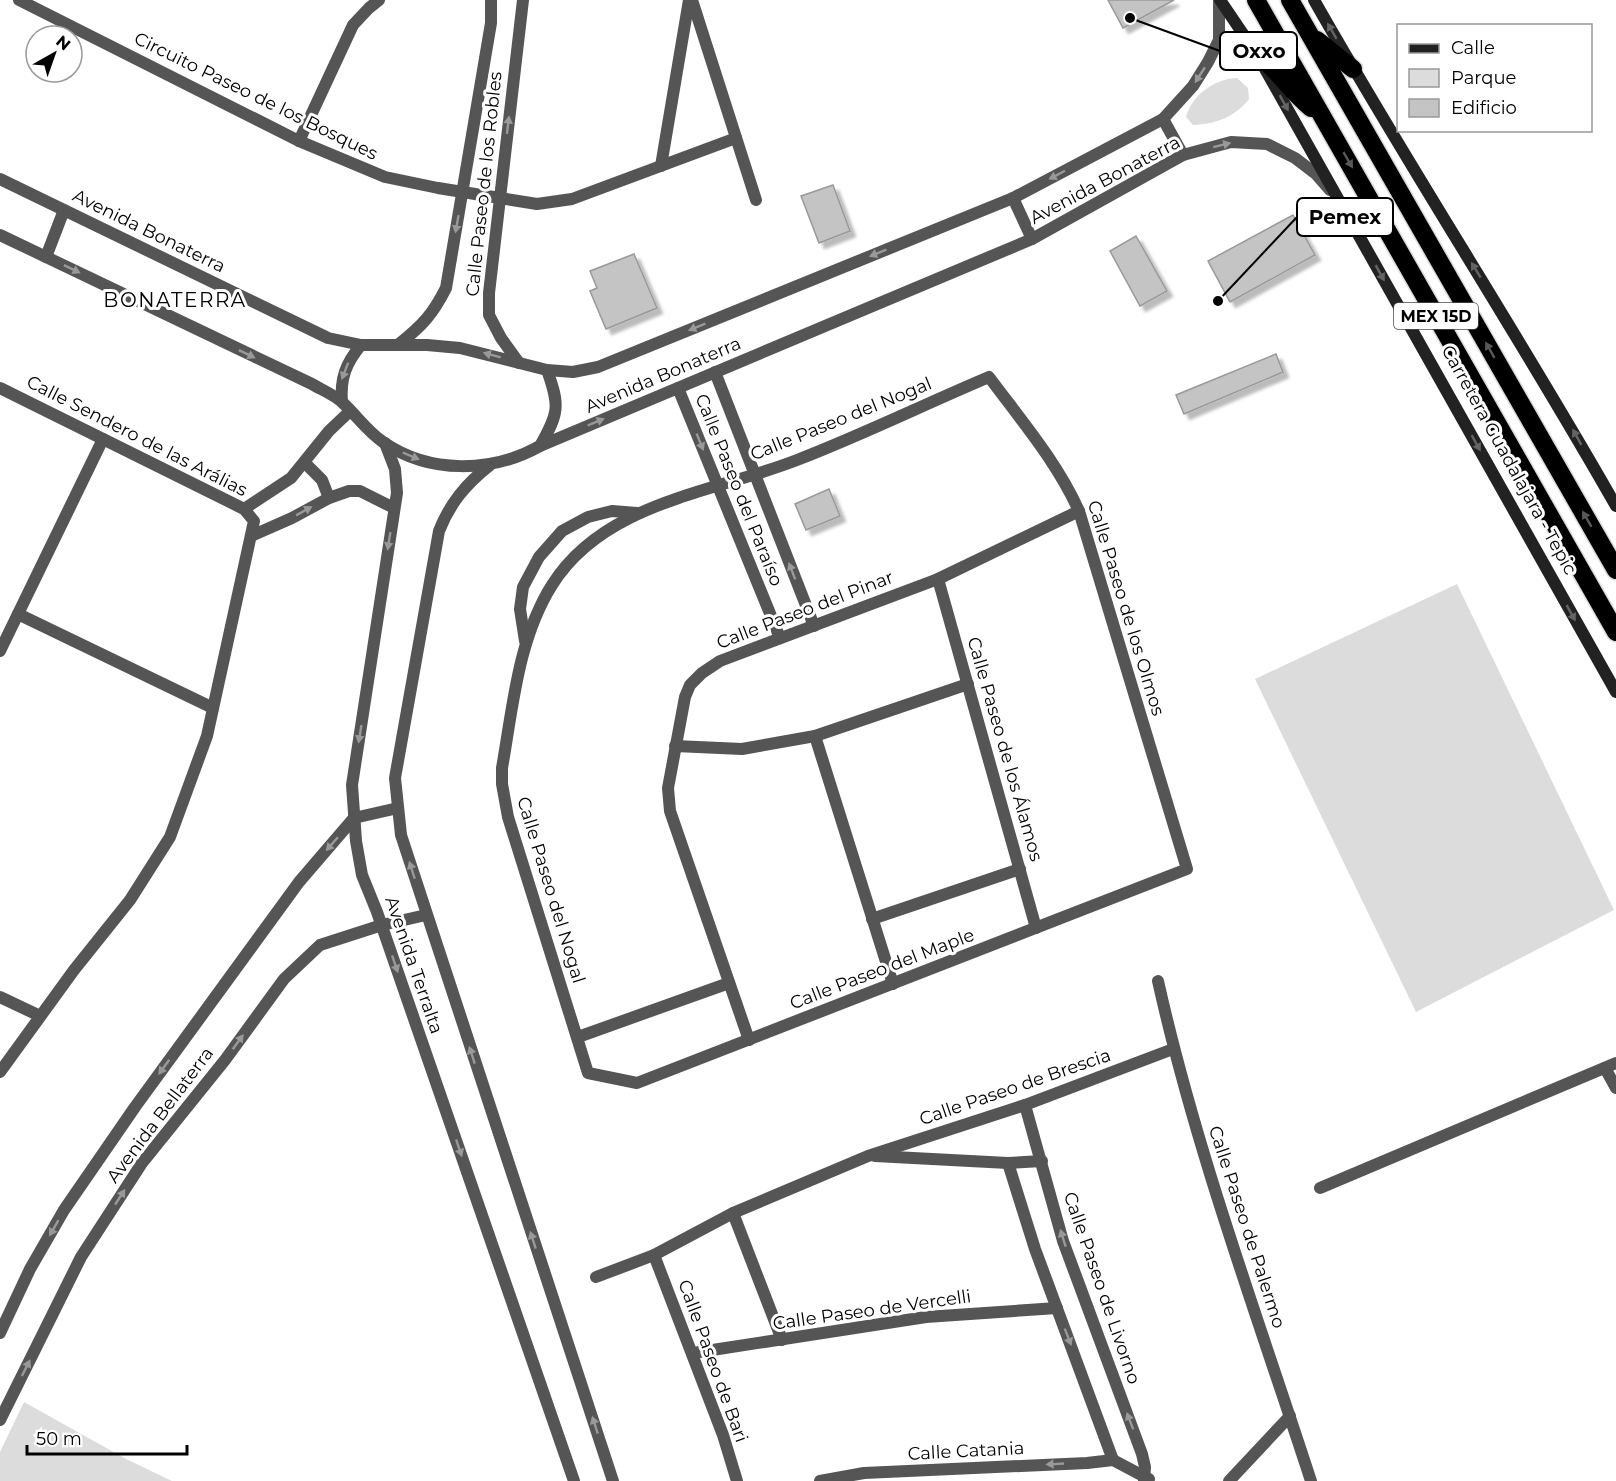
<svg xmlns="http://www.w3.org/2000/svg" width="1616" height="1481" viewBox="0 0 1616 1481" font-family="Montserrat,sans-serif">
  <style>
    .green { fill: #dcdcdc }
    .building { fill: #c4c4c4; stroke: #999; stroke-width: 1.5; filter: url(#shadow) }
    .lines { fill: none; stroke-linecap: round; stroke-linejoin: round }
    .motorway-casing { stroke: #dbdbdb; stroke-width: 21 }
    .minor { stroke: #555; stroke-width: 12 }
    .tertiary { stroke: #555; stroke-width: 12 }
    .secondary { stroke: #222; stroke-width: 12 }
    .motorway { stroke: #000; stroke-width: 18 }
    .oneway { fill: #646464 }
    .oneway2 { fill: #999 }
    .oneway3 { fill: #595959 }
    .labels { text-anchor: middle; stroke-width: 6; stroke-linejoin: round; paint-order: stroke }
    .shield { fill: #fff; stroke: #4c4c4c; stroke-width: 1.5 }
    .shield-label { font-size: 16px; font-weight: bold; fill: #000 }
    .street-label { font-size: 18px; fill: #000; stroke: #fff }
    .neighbourhood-label { font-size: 20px; letter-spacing: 1.5px; fill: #000; stroke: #fff }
    .leader { fill: none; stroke: #000; stroke-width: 2 }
    .callout-dot { fill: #000; stroke: #fff; stroke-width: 2 }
    .callout { fill: #fff; stroke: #000; stroke-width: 2 }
    .callout-label { font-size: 20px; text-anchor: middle; font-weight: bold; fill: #000 }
  </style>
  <defs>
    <filter id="shadow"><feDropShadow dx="5.5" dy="5.5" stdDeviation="1.5" flood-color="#0004"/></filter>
  </defs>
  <rect width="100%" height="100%" fill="#fff"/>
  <g class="green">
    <path d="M1237,78L1248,88L1249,99C1235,117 1216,124 1193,125L1186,117C1192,95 1214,79 1237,78Z"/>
    <path d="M1457,584L1614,910L1416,1012L1255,679Z"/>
    <path d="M24,1402L126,1459L172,1481H0V1452Z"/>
  </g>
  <g class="building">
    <path d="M1108,0H1174L1123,28Z"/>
    <path d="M833,185L850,231L819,243L801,196Z"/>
    <path d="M1293,215L1315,255L1230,302L1208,261Z"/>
    <path d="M1136,236L1167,291L1140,306L1110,251Z"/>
    <path d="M634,254L657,308L606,329L590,291L597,288L590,271Z"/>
    <path d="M1276,354L1283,372L1184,414L1176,395Z"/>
    <path d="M829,489L840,516L806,530L795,504Z"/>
  </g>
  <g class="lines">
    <g class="motorway-casing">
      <g id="motorway">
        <path d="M1256,0L1616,632"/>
        <path d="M1290,0L1616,570"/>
        <path d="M1317,40L1353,69"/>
        <path d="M1256,53C1277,69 1291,92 1311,108"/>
      </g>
    </g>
    <g class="minor">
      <path d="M19,0L299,141L385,177L438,188L537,204L572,199L736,138"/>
      <path d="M692,0L756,200"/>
      <path d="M299,141L353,25L369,8L379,0"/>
      <path d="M661,166L689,0"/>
      <path d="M399,344C422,326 433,314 446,288L491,23V0"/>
      <path d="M519,363L501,338L489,315V293L523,0"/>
      <path d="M715,372L814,626"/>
      <path d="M989,377C1021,420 1057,462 1079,511L1187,869L637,1083L588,1073L508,817L502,784V768C513,706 518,639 552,585C604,502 713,493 797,460C862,435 925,404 989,377Z"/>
      <path d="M0,388L244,509L254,521L207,736L170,837L130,900L74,970L0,1072"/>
      <path d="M678,388L780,638"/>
      <path d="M305,463L322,480L329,498"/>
      <path d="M244,509L291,478L329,431L350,411"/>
      <path d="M251,536L292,518L329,498L349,491H360L394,508"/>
      <path d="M938,579L1036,928"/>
      <path d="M18,614L213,708"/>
      <path d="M525,641L520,609L523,587L539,557L562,531L588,517L612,511L637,513"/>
      <path d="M0,651L103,439"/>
      <path d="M815,736L893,984"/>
      <path d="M675,746L742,749L815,736L968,684"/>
      <path d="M872,919L1020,869"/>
      <path d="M1158,981C1196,1151 1257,1315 1311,1481"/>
      <path d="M0,997L40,1016"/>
      <path d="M578,1037L729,983"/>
      <path d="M749,1040L670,811L668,788L685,697L690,685L702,673L720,661L938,579L1079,511"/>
      <path d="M1605,1068L1616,1088"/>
      <path d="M1025,1105L1063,1241L1142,1454L1145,1467L1144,1481"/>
      <path d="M875,1156L1008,1163L1042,1161"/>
      <path d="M1008,1163L1035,1249L1113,1460"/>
      <path d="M1320,1188L1616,1063"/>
      <path d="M733,1213L782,1340"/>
      <path d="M654,1255L723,1435L737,1481"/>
      <path d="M596,1277L654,1255L733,1213L868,1156L1025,1105L1173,1049"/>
      <path d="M693,1353L926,1317L1057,1308"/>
      <path d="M820,1481L864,1473L1087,1463L1113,1460L1149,1479"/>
      <path d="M1229,1481L1290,1416"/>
    </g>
    <g class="tertiary">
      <path d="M1163,119L1183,155"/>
      <path d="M0,179L328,338L361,345H427L460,348L547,370L573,372L598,367L1013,198L1163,119L1193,86L1208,62L1219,40V0"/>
      <path d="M1013,198L1032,239"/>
      <path d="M0,235L312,384C322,390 335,395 343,403C357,416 367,431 383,442C429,474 492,473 540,446L1032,239L1183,155L1231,142L1267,144L1295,158L1316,174L1330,190"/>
      <path d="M46,257L64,210"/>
      <path d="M342,402C340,378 346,363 361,345"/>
      <path d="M385,443L395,469L397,493L352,785L356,841L362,875L377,912L574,1481"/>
      <path d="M540,446C559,413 560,406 547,370"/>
      <path d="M490,465C466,484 450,503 439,531L395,778L401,835L613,1481"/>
      <path d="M0,1333L30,1269L64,1210L135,1107L299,882L354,818L398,808"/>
      <path d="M0,1420L81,1257L142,1163L225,1060L284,979L320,945L382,925L426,915"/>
    </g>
    <g class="secondary">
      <path d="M1220,0L1256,53L1616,692"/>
      <path d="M1314,0C1411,171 1519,335 1616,506"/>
    </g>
    <use href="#motorway" class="motorway"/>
  </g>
  <defs><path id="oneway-solid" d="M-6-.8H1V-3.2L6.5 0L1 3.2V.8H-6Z" transform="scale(1.5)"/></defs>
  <g class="oneway">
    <use href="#oneway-solid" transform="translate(1332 31) rotate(-120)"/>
    <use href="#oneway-solid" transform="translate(1284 103) rotate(61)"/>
    <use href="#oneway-solid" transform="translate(1476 270) rotate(-121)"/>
    <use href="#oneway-solid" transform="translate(1380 273) rotate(61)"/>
    <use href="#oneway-solid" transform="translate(1577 437) rotate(-119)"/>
    <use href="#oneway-solid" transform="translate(1476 443) rotate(61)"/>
    <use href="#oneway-solid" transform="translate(1571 613) rotate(61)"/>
  </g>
  <g class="oneway2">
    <use href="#oneway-solid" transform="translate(1200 75) rotate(123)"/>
    <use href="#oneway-solid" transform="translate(508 125) rotate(-83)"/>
    <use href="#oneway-solid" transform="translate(1222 145) rotate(-14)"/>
    <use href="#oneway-solid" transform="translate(1057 175) rotate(152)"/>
    <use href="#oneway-solid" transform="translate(457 224) rotate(100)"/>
    <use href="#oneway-solid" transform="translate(878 253) rotate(158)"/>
    <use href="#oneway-solid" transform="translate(72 269) rotate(26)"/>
    <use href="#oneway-solid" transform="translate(697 327) rotate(158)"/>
    <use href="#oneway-solid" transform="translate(247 354) rotate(26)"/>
    <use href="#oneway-solid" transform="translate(492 355) rotate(-165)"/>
    <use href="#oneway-solid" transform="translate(345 371) rotate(111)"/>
    <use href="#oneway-solid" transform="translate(596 422) rotate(-23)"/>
    <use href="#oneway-solid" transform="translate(700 442) rotate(68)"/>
    <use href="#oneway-solid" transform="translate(411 456) rotate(23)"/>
    <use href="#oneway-solid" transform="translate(304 511) rotate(-29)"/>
    <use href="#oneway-solid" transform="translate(389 541) rotate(99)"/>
    <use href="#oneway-solid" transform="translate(792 571) rotate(-111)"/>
    <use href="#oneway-solid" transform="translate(360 734) rotate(99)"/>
    <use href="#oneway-solid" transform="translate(332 844) rotate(131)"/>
    <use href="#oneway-solid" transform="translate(412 870) rotate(-108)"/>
    <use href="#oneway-solid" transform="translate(395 964) rotate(71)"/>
    <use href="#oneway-solid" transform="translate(238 1042) rotate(-54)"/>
    <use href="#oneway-solid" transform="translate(472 1055) rotate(-108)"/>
    <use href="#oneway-solid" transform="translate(164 1067) rotate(126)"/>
    <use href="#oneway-solid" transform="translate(459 1148) rotate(71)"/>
    <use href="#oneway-solid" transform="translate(120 1197) rotate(-57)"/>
    <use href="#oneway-solid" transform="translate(54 1228) rotate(120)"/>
    <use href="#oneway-solid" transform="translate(1063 1238) rotate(-107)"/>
    <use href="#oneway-solid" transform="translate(533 1240) rotate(-108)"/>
    <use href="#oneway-solid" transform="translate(1068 1337) rotate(69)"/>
    <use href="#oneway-solid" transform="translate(26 1368) rotate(-63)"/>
    <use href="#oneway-solid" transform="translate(1130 1421) rotate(-111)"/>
    <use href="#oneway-solid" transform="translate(595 1425) rotate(-108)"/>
    <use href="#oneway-solid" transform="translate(1055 1464) rotate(177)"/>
  </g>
  <g class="oneway3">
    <use href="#oneway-solid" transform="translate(1348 160) rotate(60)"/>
    <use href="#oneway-solid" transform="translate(1490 350) rotate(-120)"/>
    <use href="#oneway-solid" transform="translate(1587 519) rotate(-120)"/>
  </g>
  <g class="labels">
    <rect class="shield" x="1394" y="303" width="84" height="26" rx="4.5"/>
    <g class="shield-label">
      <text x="1436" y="322">MEX 15D</text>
    </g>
    <g class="street-label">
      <text transform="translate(256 96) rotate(26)" y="6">Circuito Paseo de los Bosques</text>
      <text transform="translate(1105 180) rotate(-28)" y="6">Avenida Bonaterra</text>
      <text transform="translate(484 184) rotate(-84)" y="6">Calle Paseo de los Robles</text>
      <text transform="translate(149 231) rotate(26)" y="6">Avenida Bonaterra</text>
      <text transform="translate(663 375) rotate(-23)" y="6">Avenida Bonaterra</text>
      <text transform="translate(841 419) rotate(-22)" y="6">Calle Paseo del Nogal</text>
      <text transform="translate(137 436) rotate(27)" y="6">Calle Sendero de las Arálias</text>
      <text transform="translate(1509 460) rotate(61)" y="6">Carretera Guadalajara - Tepic</text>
      <text transform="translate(739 490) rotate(68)" y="6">Calle Paseo del Paraíso</text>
      <text transform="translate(1126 608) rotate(73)" y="6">Calle Paseo de los Olmos</text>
      <text transform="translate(805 610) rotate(-21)" y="6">Calle Paseo del Pinar</text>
      <text transform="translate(1005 749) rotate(74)" y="6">Calle Paseo de los Álamos</text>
      <text transform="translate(551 890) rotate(73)" y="6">Calle Paseo del Nogal</text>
      <text transform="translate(414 965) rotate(71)" y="6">Avenida Terralta</text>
      <text transform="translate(882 969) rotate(-21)" y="6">Calle Paseo del Maple</text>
      <text transform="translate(1015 1087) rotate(-19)" y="6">Calle Paseo de Brescia</text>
      <text transform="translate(160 1115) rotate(-53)" y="6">Avenida Bellaterra</text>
      <text transform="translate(1247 1227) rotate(72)" y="6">Calle Paseo de Palermo</text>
      <text transform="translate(1102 1288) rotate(71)" y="6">Calle Paseo de Livorno</text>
      <text transform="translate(872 1310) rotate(-8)" y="6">Calle Paseo de Vercelli</text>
      <text transform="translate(713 1361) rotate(70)" y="6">Calle Paseo de Bari</text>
      <text transform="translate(966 1451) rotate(-3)" y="6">Calle Catania</text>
    </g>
    <g class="neighbourhood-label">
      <text x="175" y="307">BONATERRA</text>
    </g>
  </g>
  <path class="leader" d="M1130 18L1220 51M1218 301L1297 217"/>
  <g class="callout-dot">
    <circle cx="1130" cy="18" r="6"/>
    <circle cx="1218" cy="301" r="6"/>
  </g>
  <g class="callout">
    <rect x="1220" y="32" width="77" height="38" rx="6"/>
    <rect x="1297" y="198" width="96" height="38" rx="6"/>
  </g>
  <g class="callout-label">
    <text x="1259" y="58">Oxxo</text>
    <text x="1345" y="224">Pemex</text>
  </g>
  <rect x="1397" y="24" width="195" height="108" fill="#ffffff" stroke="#999999" stroke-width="1.5"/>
  <rect x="1409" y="44" width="30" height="9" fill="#222222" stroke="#999999" stroke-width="1.5"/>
  <text x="1451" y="54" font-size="18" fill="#000000">Calle</text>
  <rect x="1409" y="69" width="30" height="18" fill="#dcdcdc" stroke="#999999" stroke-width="1.5"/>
  <text x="1451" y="84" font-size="18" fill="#000000">Parque</text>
  <rect x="1409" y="99" width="30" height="18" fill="#c4c4c4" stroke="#999999" stroke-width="1.5"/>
  <text x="1451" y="114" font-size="18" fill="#000000">Edificio</text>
  <g transform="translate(54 54) rotate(40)"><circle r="28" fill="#ffffff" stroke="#999999" stroke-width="1.5"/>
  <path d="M0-4.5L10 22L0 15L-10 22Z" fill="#000000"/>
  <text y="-9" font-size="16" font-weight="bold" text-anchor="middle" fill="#000000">N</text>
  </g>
  <path d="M27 1445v9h160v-9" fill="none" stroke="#000000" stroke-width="3"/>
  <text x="36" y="1445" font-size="18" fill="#000000" stroke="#ffffff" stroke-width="4.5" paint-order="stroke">50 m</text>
</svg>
